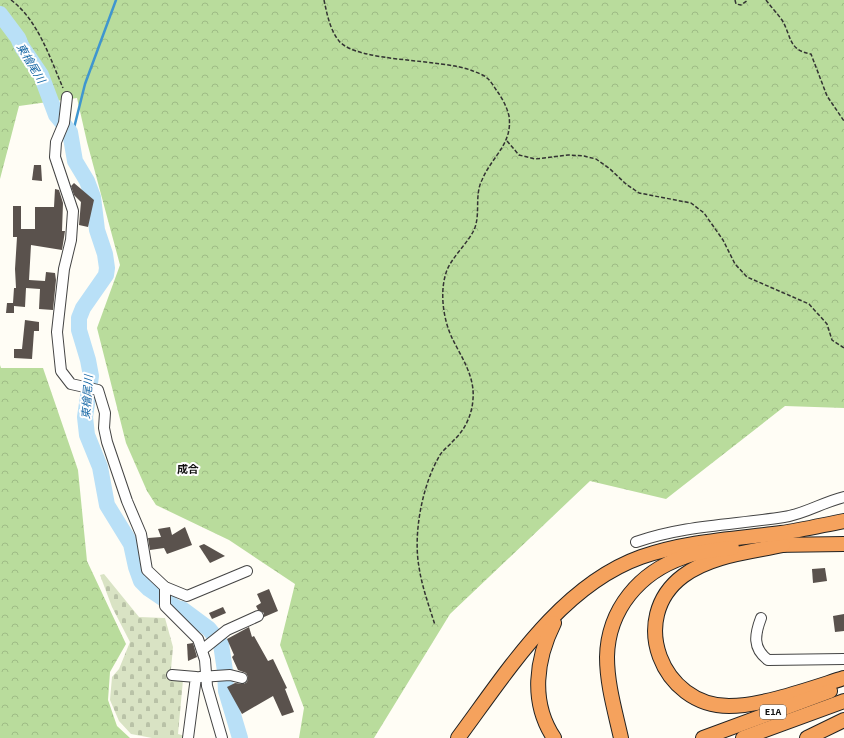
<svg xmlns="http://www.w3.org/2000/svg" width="844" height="738" viewBox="0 0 844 738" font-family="Georgia,'Noto Sans JP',serif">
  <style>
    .forest { fill: url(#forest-crowns) }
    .cemetery { fill: url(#cemetery-stones) }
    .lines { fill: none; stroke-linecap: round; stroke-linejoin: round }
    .stream { stroke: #3f96cf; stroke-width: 2.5 }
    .river { stroke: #b9e0f7; stroke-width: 16 }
    .building { fill: #5a524d }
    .minor-casing { stroke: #444; stroke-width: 12 }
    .highway-casing { stroke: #222; stroke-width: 16 }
    .path { stroke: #333; stroke-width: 1.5; stroke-dasharray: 4 2; stroke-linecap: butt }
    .minor { stroke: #fff; stroke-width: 10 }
    .highway { stroke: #f5a25d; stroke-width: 14 }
    .labels { text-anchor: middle; stroke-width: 4; stroke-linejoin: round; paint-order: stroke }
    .shield { fill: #fff; stroke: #585858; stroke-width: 1 }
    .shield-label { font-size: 9px; font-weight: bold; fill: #111 }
    .water-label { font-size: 11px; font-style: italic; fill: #1768a6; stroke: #fff }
    .neighbourhood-label { font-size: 11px; font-weight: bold; fill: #111; stroke: #fff }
  </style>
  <defs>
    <pattern id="forest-crowns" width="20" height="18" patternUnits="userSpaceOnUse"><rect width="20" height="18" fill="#b9dc9c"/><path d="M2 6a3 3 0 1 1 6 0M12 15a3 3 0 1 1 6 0" fill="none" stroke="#9ebc85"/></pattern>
    <pattern id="cemetery-stones" width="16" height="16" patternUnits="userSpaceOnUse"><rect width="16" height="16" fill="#d9e3c4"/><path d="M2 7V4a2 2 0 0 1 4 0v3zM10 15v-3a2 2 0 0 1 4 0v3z" fill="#b9c2a7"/></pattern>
  </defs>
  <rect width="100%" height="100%" fill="#fffdf5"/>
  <g class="forest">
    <path d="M0,0H844V408L785,406L666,499L590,481L450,614L374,738H299L304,708L280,645L295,584L229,540L156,505L147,491L126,443L97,328L120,265L87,142L77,98L19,106L0,179Z"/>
    <path d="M0,365L1,368H43L78,470L87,561L126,644L110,672L108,700L117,726L130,738H0Z"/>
  </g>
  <path class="cemetery" d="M104,574L139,617L165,618L173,647L170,680H183L178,734L185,736V738H152L131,734L119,721L110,700L112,677L119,669L130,642L112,607L100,575Z"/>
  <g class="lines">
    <path class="stream" d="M71,140L85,84L116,0"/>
    <path class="river" d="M0,14L18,38L22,47L41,75L56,115L70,132L75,161L87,181L93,197L97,230L105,254L107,268L106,275L83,308L79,318V330L88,360L91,376L85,417L87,435L100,467L107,505L131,544L136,567L141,581L149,589L177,608L182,609L209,629L221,644L225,671L226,691L240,738"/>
  </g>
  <g class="building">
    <path d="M34,165H41L42,181L32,180Z"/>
    <path d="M74,183L94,200L88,227L79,225L81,202L74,195L71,186Z"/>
    <path d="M55,189L59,190L63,203L62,231H65L62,250L31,245L29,280L45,281L46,272L55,273L56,280L53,310L39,309L40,289L26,288L25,307L14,306V313H6L7,303H13L14,288H16L15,269L17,237H13V206H21V229H35V207H54Z"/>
    <path d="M25,320L39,322V331H34L32,359L14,358V349H22Z"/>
    <path d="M170,527L172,535L185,527L192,545L167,554L164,548L150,550L148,538L161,537L158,529Z"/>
    <path d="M204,544L225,556L210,563L199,546Z"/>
    <path d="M825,568L827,581L813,583L812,569Z"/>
    <path d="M269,589L278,611L264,617V613L258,610L256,606L261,603L257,594Z"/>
    <path d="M223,607L226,613L212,619L209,613Z"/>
    <path d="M844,614V631L835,632L833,616Z"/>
    <path d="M249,627L252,637L254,636L268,661L273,659L287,688L285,689L294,712L282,716L273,696L242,714L227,687L235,683L244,684L247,682L248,677L246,673L238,670L232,657L234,655L227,639Z"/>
    <path d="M193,643L197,657L188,661L187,644Z"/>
  </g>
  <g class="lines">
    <g class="minor-casing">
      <g id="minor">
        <path d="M67,97L64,123L56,142L55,157L73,211L71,240L64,269L57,332L61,371L71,384L98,390L105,413L104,428L107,442L127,501L141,534L147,570L165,587L187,596L247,571"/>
        <path d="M636,542C685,525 733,525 784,517C805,514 823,502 844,497"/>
        <path d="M165,587V606L198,639L205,660L207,686L222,738"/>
        <path d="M761,618C755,634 752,648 768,660L844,659"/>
        <path d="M202,650L227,630L258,616"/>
        <path d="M172,675L196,677L188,738"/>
        <path d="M200,677L230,675L242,678"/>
      </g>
    </g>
    <g class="highway-casing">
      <g id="highway">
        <path d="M774,545L844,544"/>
        <path d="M783,545C751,552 711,555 683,576C627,618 662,706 729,706C763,706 812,688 844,678"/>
        <path d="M458,738C507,672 560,586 641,557C687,541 734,539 781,533C802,530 823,525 844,521"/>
        <path d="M554,738C530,702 536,659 554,623"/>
        <path d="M621,738C615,711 607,684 607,657C608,609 640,572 684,557C699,551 716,550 732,548"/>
        <path d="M703,738L830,691"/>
        <path d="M743,738L844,701"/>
        <path d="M807,738L844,720"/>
      </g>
    </g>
    <g class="path">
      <path d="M11,0C38,20 50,58 63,88"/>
      <path d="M324,0C327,14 330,30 339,41C358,63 441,58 473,71C478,73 484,75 487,78C491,81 494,87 497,91C502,98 507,107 509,116C513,144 492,156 482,180C474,196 481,214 474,230C467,244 453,256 447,270C439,291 443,320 453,340C462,358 475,377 473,399C472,415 465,430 453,441C449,446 443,450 440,455C422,485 413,534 419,567C422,587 429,606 435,625"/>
      <path d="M735,0L736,4L741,5L748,0"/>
      <path d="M766,0C771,7 777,13 782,20C792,37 788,50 811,54L827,96L844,121"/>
      <path d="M507,141L519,155L535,159L568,155L584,156L596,159L610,169L626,184L639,193L691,203L704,213L723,240L735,264L747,277L809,304L827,324L832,340L844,348"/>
    </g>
    <use href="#minor" class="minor"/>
    <use href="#highway" class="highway"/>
  </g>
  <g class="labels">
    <rect class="shield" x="760" y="705" width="26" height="14" rx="3"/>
    <g class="shield-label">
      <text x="773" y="715">E1A</text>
    </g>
    <g class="water-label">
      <text transform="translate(31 63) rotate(59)" y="4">東檜尾川</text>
      <text transform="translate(87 397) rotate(-86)" y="4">東檜尾川</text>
    </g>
    <g class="neighbourhood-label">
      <text x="188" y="473">成合</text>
    </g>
  </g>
</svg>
